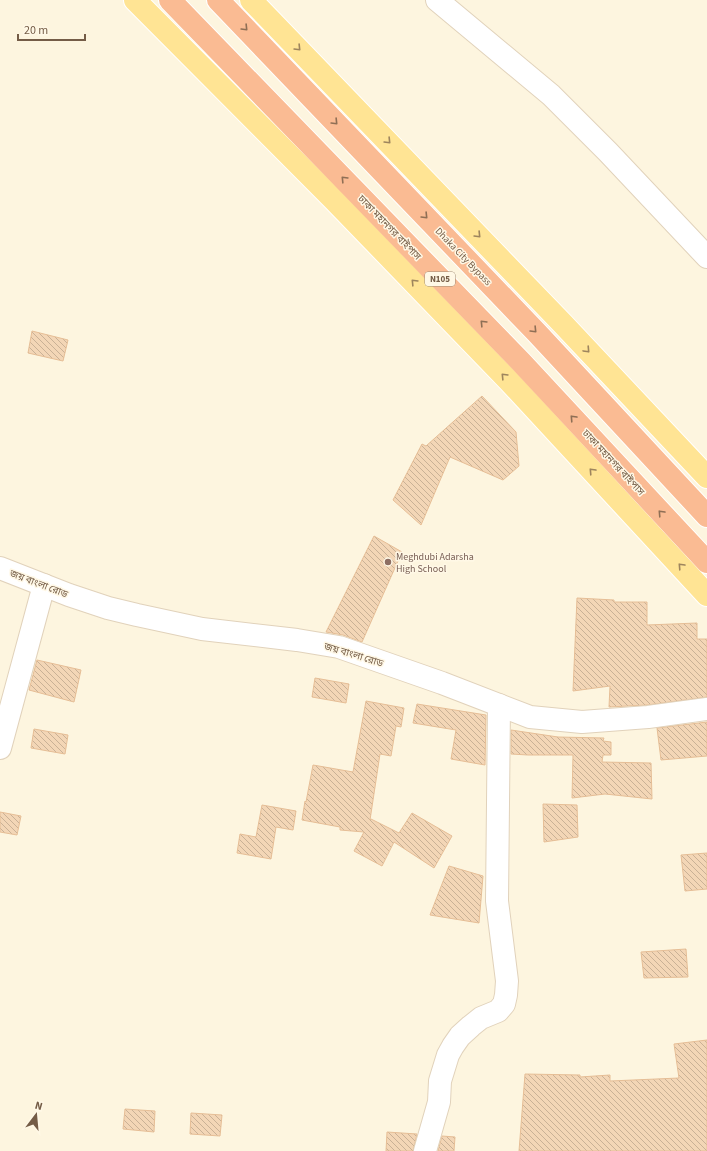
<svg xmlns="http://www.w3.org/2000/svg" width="707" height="1151" viewBox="0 0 707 1151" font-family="'Source Sans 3','Noto Sans Bengali',sans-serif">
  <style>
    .building { fill: url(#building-back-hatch); stroke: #e6be96 }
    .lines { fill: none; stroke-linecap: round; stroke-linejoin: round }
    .minor-casing { stroke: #e1d2bb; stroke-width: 24 }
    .major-casing { stroke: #fff; stroke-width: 24 }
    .highway-casing { stroke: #fff; stroke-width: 24 }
    .minor { stroke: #fff; stroke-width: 22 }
    .major { stroke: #ffe494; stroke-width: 22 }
    .highway { stroke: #fabb93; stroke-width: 22 }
    .oneway { stroke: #8f6f55 }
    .oneway2 { stroke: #9e855d }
    .education-dot { fill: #8d6e63; stroke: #fff8e6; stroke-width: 1.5 }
    .labels { text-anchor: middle; stroke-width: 3; stroke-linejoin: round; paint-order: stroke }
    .shield { fill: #fff8e6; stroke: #9e8b76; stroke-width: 1 }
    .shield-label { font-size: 9px; font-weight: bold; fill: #745c46 }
    .street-label { font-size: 10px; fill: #745c46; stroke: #fff8e6 }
    .education-label { font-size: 10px; fill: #785e54; stroke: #fff8e6; text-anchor: start }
  </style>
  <defs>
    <pattern id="building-back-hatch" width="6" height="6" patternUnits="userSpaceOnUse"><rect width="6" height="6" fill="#f3d6b6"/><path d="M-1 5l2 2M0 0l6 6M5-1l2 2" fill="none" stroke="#c9b196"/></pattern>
  </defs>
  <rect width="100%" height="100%" fill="#fdf5df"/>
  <g class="building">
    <path d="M32,331L68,340L63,361L28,353Z"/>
    <path d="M482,396L516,432L519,466L503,480L450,457L421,525L393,500L422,444L426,446Z"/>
    <path d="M374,536L402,552L362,642L343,635L326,632Z"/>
    <path d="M577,598L614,600V602H647V625L697,623V639H707V697L647,705L609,707L610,686L573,691Z"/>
    <path d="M37,660L81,670L74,702L29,690Z"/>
    <path d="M315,678L349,684L346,703L312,697Z"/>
    <path d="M366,701L404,708L401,727L396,726L391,756L380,754L370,820L371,819L399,833L412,813L452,836L434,868L394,842L382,866L354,851L364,832L340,830V827L302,820L305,801L306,802L313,765L353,772Z"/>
    <path d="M417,704L486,715L485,765L451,759L456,730L413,723Z"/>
    <path d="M707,722V756L661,760L657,728Z"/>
    <path d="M34,729L68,735L65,754L31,748Z"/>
    <path d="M511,730L558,737L604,738L603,741L611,742V755H603L602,762L651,763L652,799L605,794L572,798L573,755H528L511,754Z"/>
    <path d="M543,804L577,805L578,837L544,842Z"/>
    <path d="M262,805L296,811L293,830L276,827L271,859L237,853L240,834L256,837Z"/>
    <path d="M0,812L21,816L17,835L0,832Z"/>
    <path d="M707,853V889L685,891L681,855Z"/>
    <path d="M449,866L483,876L479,923L430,915Z"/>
    <path d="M686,949L688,977L644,978L641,952Z"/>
    <path d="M707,1040V1151H519L525,1074L580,1075V1077L610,1075V1081L679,1078L674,1044Z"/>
    <path d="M125,1109L155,1111L154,1132L123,1129Z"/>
    <path d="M191,1113L222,1115L220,1136L190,1134Z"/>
    <path d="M387,1132L417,1134L413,1151H386Z"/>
    <path d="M442,1136L455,1137L454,1151H438Z"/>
  </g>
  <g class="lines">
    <g class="minor-casing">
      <g id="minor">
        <path d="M437,0L551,95L608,152L707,257"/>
        <path d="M0,568L69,595L108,608L137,615L202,629L297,640L339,647L442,683L530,717L582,722L648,717L707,709"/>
        <path d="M0,748L44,585"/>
        <path d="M425,1151L439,1102L440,1081L448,1055L453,1046L460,1036L471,1026L481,1018L498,1011L504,1004L506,995L507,981L497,901L499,705"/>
      </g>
    </g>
    <g class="major-casing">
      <g id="major">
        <path d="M135,0L334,200L509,381L707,595"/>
        <path d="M251,0L563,324L707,477"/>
      </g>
    </g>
    <g class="highway-casing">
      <g id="highway">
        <path d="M170,0L521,362L707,562"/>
        <path d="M218,0L537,333L707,516"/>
      </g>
    </g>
    <use href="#minor" class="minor"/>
    <use href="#major" class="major"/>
    <use href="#highway" class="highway"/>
  </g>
  <defs><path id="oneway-chevron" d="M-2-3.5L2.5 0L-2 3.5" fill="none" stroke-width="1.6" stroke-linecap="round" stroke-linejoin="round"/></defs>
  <g class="oneway">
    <use href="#oneway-chevron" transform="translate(245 28) rotate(46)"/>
    <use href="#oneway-chevron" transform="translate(335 122) rotate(46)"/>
    <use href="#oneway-chevron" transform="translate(344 179) rotate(-134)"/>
    <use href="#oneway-chevron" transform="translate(425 216) rotate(46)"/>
    <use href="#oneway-chevron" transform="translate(483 323) rotate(-134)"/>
    <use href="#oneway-chevron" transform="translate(534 330) rotate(46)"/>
    <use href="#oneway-chevron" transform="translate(573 418) rotate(-133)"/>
    <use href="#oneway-chevron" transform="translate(661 513) rotate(-133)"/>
  </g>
  <g class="oneway2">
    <use href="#oneway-chevron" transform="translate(298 48) rotate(46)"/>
    <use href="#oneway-chevron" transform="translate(388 141) rotate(46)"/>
    <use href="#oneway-chevron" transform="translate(478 235) rotate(46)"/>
    <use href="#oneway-chevron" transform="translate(414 282) rotate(-134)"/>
    <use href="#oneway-chevron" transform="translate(587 350) rotate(47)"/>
    <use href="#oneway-chevron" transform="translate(504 376) rotate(-134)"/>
    <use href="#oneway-chevron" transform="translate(592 471) rotate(-133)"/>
    <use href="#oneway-chevron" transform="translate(681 566) rotate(-133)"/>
  </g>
  <circle class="education-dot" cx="388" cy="562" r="4"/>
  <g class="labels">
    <rect class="shield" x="425" y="272" width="30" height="14" rx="3"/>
    <g class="shield-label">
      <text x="440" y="282">N105</text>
    </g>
    <g class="street-label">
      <text transform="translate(390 227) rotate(46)" y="4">ঢাকা মহানগর বাইপাস</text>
      <text transform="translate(464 256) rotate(46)" y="4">Dhaka City Bypass</text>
      <text transform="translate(614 462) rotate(47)" y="4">ঢাকা মহানগর বাইপাস</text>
      <text transform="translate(39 583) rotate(21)" y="4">জয় বাংলা রোড</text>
      <text transform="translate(354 654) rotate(17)" y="4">জয় বাংলা রোড</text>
    </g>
    <g class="education-label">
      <text x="396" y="560">Meghdubi Adarsha<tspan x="396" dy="12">High School</tspan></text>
    </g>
  </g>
  <g transform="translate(36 1115) rotate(16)" stroke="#fff8e6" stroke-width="3" paint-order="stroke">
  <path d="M0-3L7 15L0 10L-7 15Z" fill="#745c46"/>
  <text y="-6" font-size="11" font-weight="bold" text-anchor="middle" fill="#745c46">N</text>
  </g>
  <path d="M18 34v6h67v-6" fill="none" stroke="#745c46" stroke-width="2"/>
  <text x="24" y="34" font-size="12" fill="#745c46" stroke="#fff8e6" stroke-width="3" paint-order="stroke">20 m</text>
</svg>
